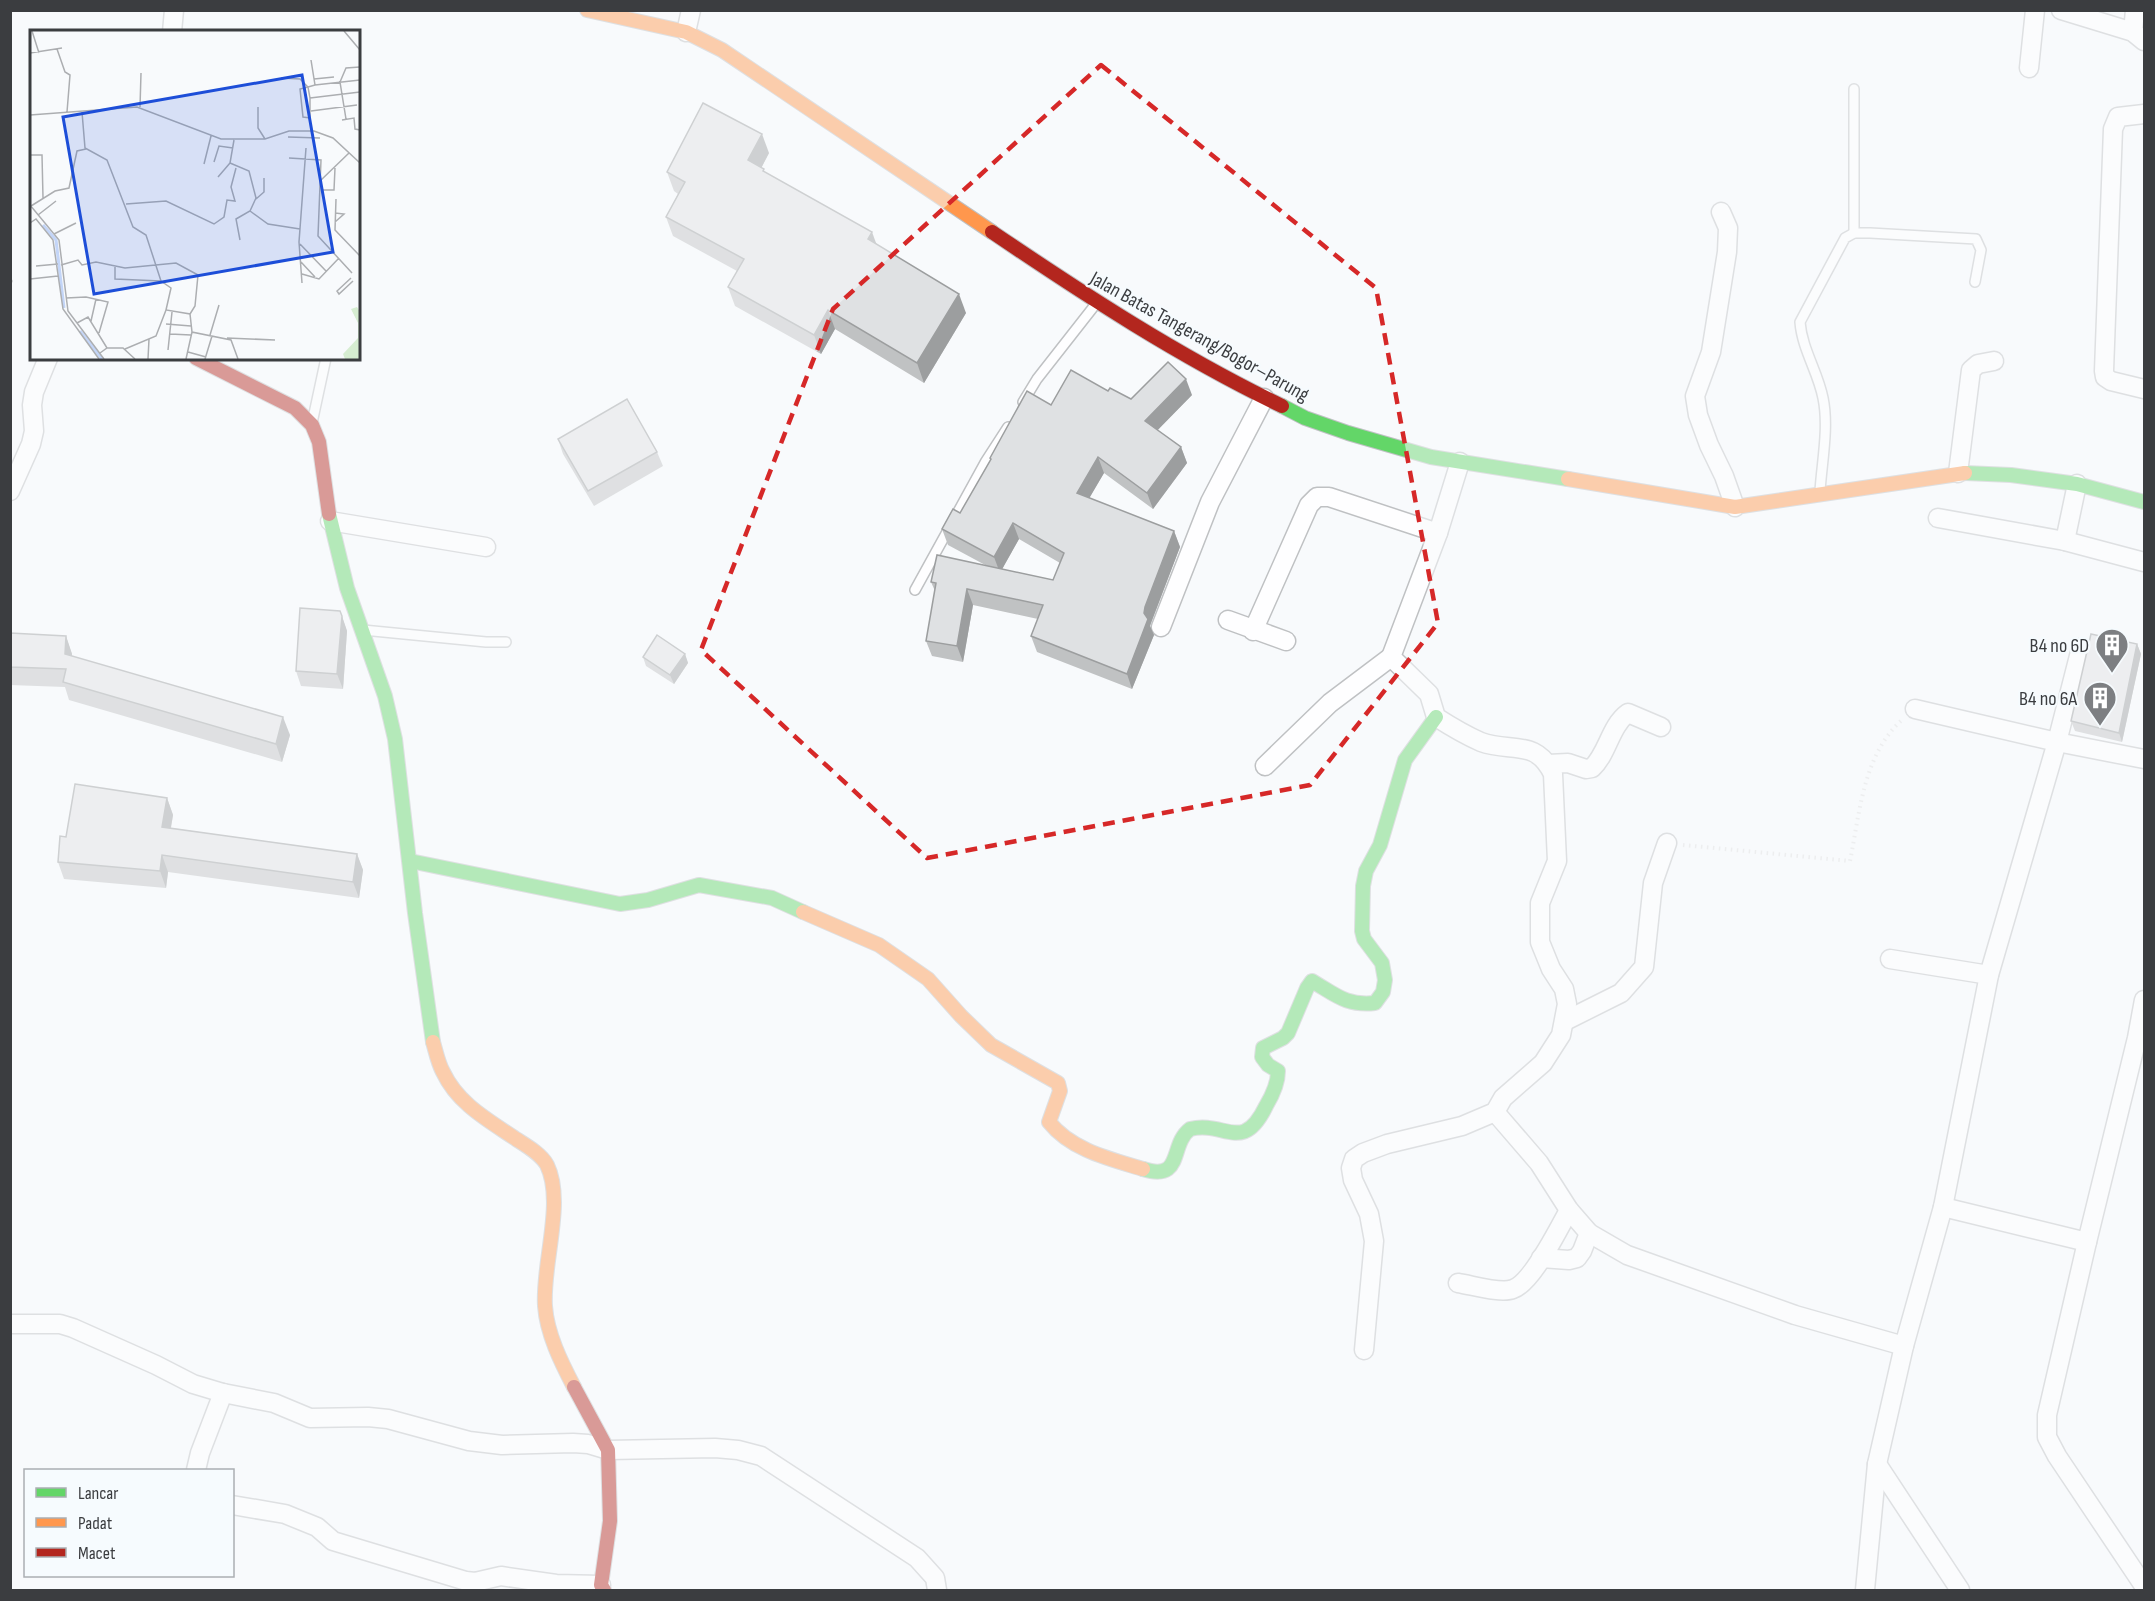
<svg xmlns="http://www.w3.org/2000/svg" width="2155" height="1601" viewBox="0 0 2155 1601" font-family="'Sofia Sans Condensed',sans-serif">
  <style>
    .lines { fill: none; stroke-linecap: round; stroke-linejoin: round }
    .lane-casing { stroke: #bfc1c3; stroke-width: 12 }
    .street-casing { stroke: #bfc1c3; stroke-width: 21 }
    .fast-casing { stroke: #bfc1c3; stroke-width: 16 }
    .slow-casing { stroke: #bfc1c3; stroke-width: 16 }
    .jam-casing { stroke: #bfc1c3; stroke-width: 16 }
    .path { stroke: #e0e0e1; stroke-width: 4; stroke-dasharray: 1.5 4.5; stroke-linecap: butt }
    .lane { stroke: #fefeff; stroke-width: 9 }
    .street { stroke: #fefeff; stroke-width: 18 }
    .fast { stroke: #63d668; stroke-width: 14 }
    .slow { stroke: #ff974d; stroke-width: 14 }
    .jam { stroke: #b3261e; stroke-width: 14 }
    .wall { fill: #c0c2c3; fill-rule: evenodd }
    .shaded-wall { fill: #9c9e9f }
    .building { fill: #dfe1e3; stroke: #9c9e9f; stroke-width: 1.5 }
    .marked { fill: none; stroke: #d62828; stroke-width: 4.5; stroke-dasharray: 12 8; stroke-linejoin: round }
    .labels { text-anchor: middle; stroke-width: 4.5; stroke-linejoin: round; paint-order: stroke }
    .street-label { font-size: 20px; fill: #3b3d40; stroke: #f6fbfe }
    .poi-label { font-size: 20px; fill: #3b3d40; stroke: #f6fbfe; text-anchor: end }
    .inset-river { fill: none; stroke: #c3d5f8; stroke-width: 3 }
    .inset-road { fill: none; stroke: #acaeb1; stroke-width: 1.5 }
    .view { fill: #1d4ed8; fill-opacity: 0.15; stroke: #1d4ed8; stroke-width: 3 }
    .inset-edge { fill: none; stroke: #3b3d40; stroke-width: 3 }
  </style>
  <rect width="100%" height="100%" fill="#f8fafc"/>
  <g class="lines">
    <g class="lane-casing">
      <g id="lane">
        <path d="M1854,233V89"/>
        <path d="M1023,402L1037,379L1095,305"/>
        <path d="M312,423L326,358"/>
        <path d="M1820,491C1822,461 1829,427 1823,398C1818,372 1802,349 1800,322L1845,238L1854,233H1870L1976,239L1981,250L1975,282"/>
        <path d="M915,590L986,461L1008,427"/>
        <path d="M363,630L486,642H506"/>
      </g>
    </g>
    <g class="street-casing">
      <g id="street">
        <path d="M2061,10L2133,32L2144,41"/>
        <path d="M172,32L174,10"/>
        <path d="M686,32L691,10"/>
        <path d="M2133,32L2135,10"/>
        <path d="M2029,68L2035,10"/>
        <path d="M2144,114L2118,117L2113,129L2104,371L2105,377L2111,381L2144,389"/>
        <path d="M1721,212L1728,228L1727,252L1711,352L1695,396L1698,415L1709,445L1724,476L1735,507"/>
        <path d="M1958,473L1971,370L1978,364L1994,361"/>
        <path d="M10,491L31,444L34,431L32,405L34,392L48,358"/>
        <path d="M1938,518L2065,541L2144,562"/>
        <path d="M330,521L486,547"/>
        <path d="M2065,541L2077,484"/>
        <path d="M1228,620L1286,641"/>
        <path d="M1161,627L1210,502L1264,398"/>
        <path d="M1253,631L1309,505L1317,497H1329L1438,533"/>
        <path d="M1915,709L2057,742L2144,759"/>
        <path d="M1548,764L1568,763L1586,769L1592,768C1608,753 1610,726 1628,713L1661,727"/>
        <path d="M1265,766L1330,703L1391,657"/>
        <path d="M1890,959L1989,975"/>
        <path d="M2144,1000L2137,1038L2087,1242L2047,1415V1437L2057,1456L2144,1586"/>
        <path d="M1565,1021L1621,993L1644,967L1653,883L1667,843"/>
        <path d="M1495,1112L1539,1163L1569,1210L1589,1233L1627,1255L1795,1315L1904,1346"/>
        <path d="M1943,1207L2087,1242"/>
        <path d="M1541,1258L1569,1260L1577,1258L1582,1251L1589,1233"/>
        <path d="M1458,1283C1472,1285 1501,1294 1513,1289C1532,1283 1559,1228 1569,1210"/>
        <path d="M10,1324H60L73,1328L156,1365L193,1384L223,1393L274,1403L310,1418L368,1417L388,1419L469,1441L502,1445L573,1443L588,1444L608,1450L715,1448L738,1450L761,1456L917,1558L935,1578L937,1590"/>
        <path d="M1364,1350L1374,1241L1369,1214L1353,1180L1351,1168L1354,1159L1363,1153L1387,1144L1462,1126L1495,1112L1503,1098L1543,1063L1561,1035L1567,1004L1564,989L1551,969L1540,942V903L1557,861L1553,774C1536,738 1511,753 1481,742C1465,735 1450,726 1436,717L1429,694L1391,657L1438,533L1460,462"/>
        <path d="M1877,1464L1960,1590"/>
        <path d="M196,1470L200,1453L223,1393"/>
        <path d="M232,1505L285,1514L317,1527L333,1541L466,1581L475,1582L501,1576L556,1584L601,1585"/>
        <path d="M1865,1590L1877,1464L1904,1346L1943,1207L1989,975L2057,742L2081,648"/>
      </g>
    </g>
    <g class="fast-casing">
      <g id="fast">
        <path d="M1282,406L1305,418L1348,433L1431,457L1568,479"/>
        <path d="M1965,473L2011,475L2077,484L2144,502"/>
        <path d="M329,514L347,588L385,696L395,739L415,913L433,1042"/>
        <path d="M410,861L620,904L648,900L699,885L772,898L803,912"/>
        <path d="M1143,1169C1184,1182 1169,1145 1190,1129C1225,1120 1242,1155 1266,1106C1272,1096 1278,1083 1278,1071L1268,1065L1262,1057L1263,1048L1283,1038L1288,1033L1307,988L1312,981C1336,995 1346,1006 1375,1003L1383,992L1385,980L1382,963L1364,939L1362,931L1363,886L1366,871L1380,845L1405,760L1436,717"/>
      </g>
    </g>
    <g class="slow-casing">
      <g id="slow">
        <path d="M587,10L686,32L722,50L992,232"/>
        <path d="M1568,479L1735,507L1965,473"/>
        <path d="M803,912L879,945L928,979L961,1016L991,1045L1058,1083L1060,1091L1049,1122C1071,1150 1110,1159 1143,1169"/>
        <path d="M433,1042C436,1052 438,1063 443,1072C458,1104 488,1120 516,1139C527,1146 541,1154 547,1165C565,1202 542,1264 545,1306C547,1334 561,1362 574,1387"/>
      </g>
    </g>
    <g class="jam-casing">
      <g id="jam">
        <path d="M992,232C1085,295 1180,357 1282,406"/>
        <path d="M196,358L295,408L312,425L319,442L329,514"/>
        <path d="M574,1387L608,1450L610,1521L601,1585L604,1590"/>
      </g>
    </g>
    <path class="path" d="M1683,845L1850,861C1860,812 1863,754 1903,719"/>
    <use href="#lane" class="lane"/>
    <use href="#street" class="street"/>
    <use href="#fast" class="fast"/>
    <use href="#slow" class="slow"/>
    <use href="#jam" class="jam"/>
  </g>
  <g class="wall">
    <path d="M769,153L761,168L765,172L877,245L966,313L924,383L835,329L821,354L735,306L728,287L737,271L673,236L666,217L678,194L674,191L667,172Z"/>
    <path d="M1108,391L1131,399L1192,395L1157,430L1181,447L1187,463L1153,509L1104,473L1089,498L1174,531L1180,547L1151,623L1150,626L1154,635L1132,689L1037,652L1031,636L1038,619L973,605L963,662L932,656L926,641L935,591L931,582L987,566L948,545L942,529L960,513L991,461L990,458L1051,405ZM1019,539L1060,563L1053,580L1002,569Z"/>
    <path d="M558,439L657,452L663,466L594,506L563,454Z"/>
    <path d="M340,611L347,631L343,689L301,686L296,671Z"/>
    <path d="M10,633L66,636L72,654V656L290,735L282,762L69,700L65,687L10,685Z"/>
    <path d="M2137,644L2141,654L2122,742L2075,731L2071,721Z"/>
    <path d="M685,654L688,663L674,684L646,666L643,657Z"/>
    <path d="M167,798L173,815L171,828L357,854L363,870L359,898L168,872L166,888L64,879L58,862L66,837Z"/>
  </g>
  <g class="shaded-wall">
    <path d="M762,134L769,153L755,180L748,160Z"/>
    <path d="M872,232L879,251L868,239Z"/>
    <path d="M10,276L13,281L10,287Z"/>
    <path d="M959,294L966,313L924,383L917,363Z"/>
    <path d="M828,310L835,329L821,354L814,335Z"/>
    <path d="M1186,379L1192,395L1151,437L1145,421Z"/>
    <path d="M1181,447L1187,463L1153,509L1147,493Z"/>
    <path d="M1098,457L1104,473L1083,509L1077,493Z"/>
    <path d="M1013,523L1019,539L1000,573L994,557Z"/>
    <path d="M1174,531L1180,547L1151,623L1150,626L1154,635L1132,689L1127,674L1144,613L1145,607Z"/>
    <path d="M967,589L973,605L963,662L957,646Z"/>
    <path d="M342,616L347,631L343,689L337,674Z"/>
    <path d="M66,636L72,654L71,672L65,654Z"/>
    <path d="M2137,644L2141,654L2122,742L2119,733Z"/>
    <path d="M685,654L688,663L674,684L670,675Z"/>
    <path d="M283,717L290,735L282,762L276,744Z"/>
    <path d="M167,798L173,815L168,843L162,827Z"/>
    <path d="M357,854L363,870L359,898L353,882Z"/>
    <path d="M162,855L168,872L166,888L160,871Z"/>
  </g>
  <g class="building">
    <path d="M703,103L762,134L748,160L764,169L763,171L872,232L868,239L959,294L917,363L828,310L814,335L728,287L744,259L666,217L685,182L667,172Z"/>
    <path d="M1168,362L1186,379L1145,421L1181,447L1147,493L1098,457L1077,493L1174,531L1145,607L1144,613L1148,619L1127,674L1031,636L1043,605L967,589L957,646L926,641L936,583L931,582L937,555L1053,580L1064,553L1013,523L994,557L942,529L953,509L960,513L991,459L990,458L1027,391L1051,405L1071,370L1108,391L1110,388L1131,399Z"/>
    <path d="M627,399L657,452L588,491L558,439Z"/>
    <path d="M300,608L340,611L342,616L337,674L296,671Z"/>
    <path d="M10,633L66,636L65,654L283,717L276,744L63,682L66,669L10,667Z"/>
    <path d="M2091,634L2137,644L2119,733L2071,721Z"/>
    <path d="M657,635L685,654L670,675L643,657Z"/>
    <path d="M75,784L167,798L162,827L357,854L353,882L162,855L160,871L58,862L60,836L66,837Z"/>
  </g>
  <path d="M0 0H2155V1601H0ZM1101,65L1376,288L1438,623L1310,785L927,858L701,650L833,309Z" fill="#f8fafc" fill-opacity=".55" fill-rule="evenodd"/>
  <path class="marked" d="M1101,65L1376,288L1438,623L1310,785L927,858L701,650L833,309Z"/>
  <defs>
    <g id="building-pin" transform="scale(1.725)"><path d="M0 17L-7.5 6A9.5 9.5 0 1 1 7.5 6Z" fill="#7d7f82" stroke="#f6fbfe"/><path d="M-4-6H4V6H1V3H-1V6H-4ZM-2.5-4.3h1.7v1.8h-1.7ZM.8-4.3h1.7v1.8H.8ZM-2.5-1h1.7V.8h-1.7ZM.8-1h1.7V.8H.8Z" fill="#fff"/></g>
  </defs>
  <g fill-rule="evenodd">
    <use href="#building-pin" x="2112" y="645"/>
    <use href="#building-pin" x="2100" y="698"/>
  </g>
  <g class="labels">
    <g class="street-label">
      <text transform="translate(1200 336) rotate(29)" y="7">Jalan Batas Tangerang/Bogor–Parung</text>
    </g>
    <g class="poi-label">
      <text x="2089" y="652">B4 no 6D</text>
      <text x="2077" y="705">B4 no 6A</text>
    </g>
  </g>
  <g transform="translate(30 30)">
    <rect width="330" height="330" fill="#f8fafc"/>
    <path d="M327,277L330,282V329H315L313,324L328,308V293L321,279Z" fill="#d6edd1"/>
    <path class="inset-river" d="M13,195L26,210L34,278M50,301L72,329"/>
    <path class="inset-road" d="M2,1L9,23M314,1L330,20M27,19L35,42L40,45L37,82M0,23L32,18M281,30L285,55M251,48L270,49L278,57L280,68V88L273,87L270,59L278,57L285,55L330,50M284,49L304,47M280,68L330,62M110,77L111,43M228,77V98L235,109M281,81L327,75M52,82L55,118L77,130L103,197L116,205L131,251L141,258L136,280L160,284L162,302L201,310L208,329M0,85L107,77L191,109H235L259,101H284L303,108L330,133M316,89L310,52L316,38L330,37M312,90L324,88L325,99L330,100M258,107L290,108M204,110L200,133L219,141L226,168L220,181L206,189L210,210M0,125H12L13,168M259,128L291,130L288,206L322,243M184,132L189,116L203,118M174,134L181,106M188,147L200,133M290,151L319,123M291,160H304L305,138M226,169L234,162V148M306,169L305,200L330,226M96,174L136,171L184,194L194,187L197,170L205,171L201,157L206,138M0,175L29,210L38,281L74,329M1,176L25,161L39,158L47,121L56,119M220,181L238,194L270,199M8,185L26,171M305,192L314,184L305,183M0,193L6,189L23,210L33,279L69,329M24,204L46,193M270,214L296,241M271,232L285,247M31,235L48,230L52,235L66,232L95,238L146,233L168,245L165,276L160,284M6,236L28,234M85,237V249L131,251M272,244L289,249L309,228M321,248L307,261L309,264L323,251M0,249L28,246M272,253L269,212L276,118M36,268L56,267L78,272L69,303M61,291L66,269M47,293L58,287L77,318M136,294L161,296M140,304L161,305M180,305L189,275M197,308L245,310M95,319L126,306L136,280M138,320L142,282M158,322L176,327M70,323L77,318H93L105,329M118,329L119,309M156,329L162,302M175,329L182,306"/>
    <path class="view" d="M272,45L303,222L64,264L33,87Z"/>
    <rect width="330" height="330" class="inset-edge"/>
  </g>
  <rect width="2155" height="1601" fill="none" stroke="#3b3d40" stroke-width="24"/>
  <rect x="24" y="1469" width="210" height="108" fill="#f6fbfe" stroke="#abafb2" stroke-width="1.5"/>
  <rect x="36" y="1488" width="30" height="9" fill="#63d668" stroke="#abafb2" stroke-width="1.5"/>
  <text x="78" y="1499" font-size="18" fill="#3b3d40">Lancar</text>
  <rect x="36" y="1518" width="30" height="9" fill="#ff974d" stroke="#abafb2" stroke-width="1.5"/>
  <text x="78" y="1529" font-size="18" fill="#3b3d40">Padat</text>
  <rect x="36" y="1548" width="30" height="9" fill="#b3261e" stroke="#abafb2" stroke-width="1.5"/>
  <text x="78" y="1559" font-size="18" fill="#3b3d40">Macet</text>
</svg>
